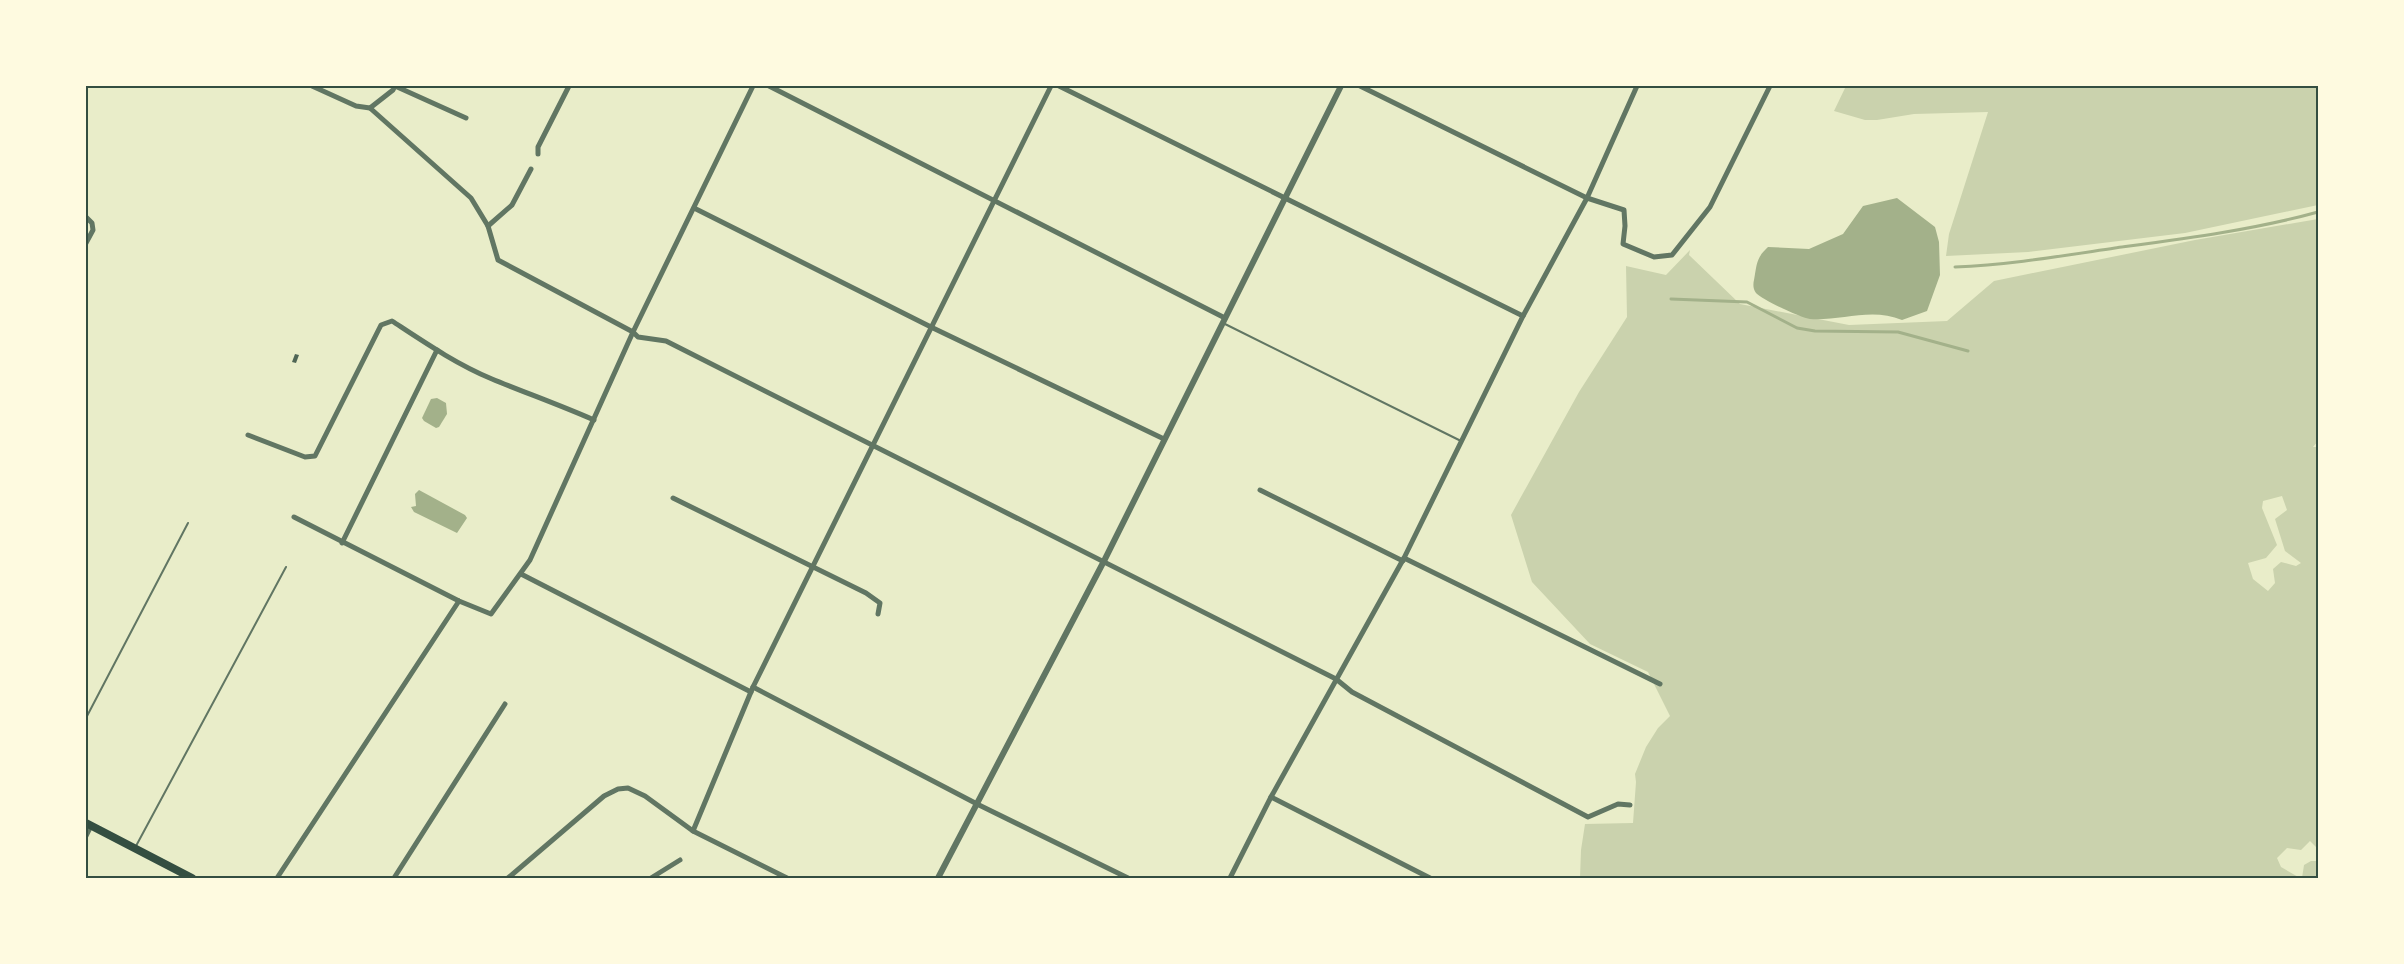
<svg xmlns="http://www.w3.org/2000/svg" width="2404" height="964" viewBox="0 0 2404 964" font-family="'Open Sans',sans-serif">
  <style>
    .green { fill: #cad2ad; fill-rule: evenodd }
    .water { fill: #a3b18a }
    .lines { fill: none; stroke-linecap: round; stroke-linejoin: round }
    .stream { stroke: #a3b18a; stroke-width: 3 }
    .building { fill: #4f6655 }
    .service { stroke: #617663; stroke-width: 2 }
    .minor { stroke: #617663; stroke-width: 5 }
    .tertiary { stroke: #617663; stroke-width: 6 }
    .primary { stroke: #344e41; stroke-width: 8 }
    .neatline { fill: none; stroke: #344e41; stroke-width: 2 }
  </style>
  <rect width="100%" height="100%" fill="#e9edc9"/>
  <g class="green">
    <path d="M1846,86H2318V205L2185,233L2028,252L1946,256L1949,234L1988,112L1914,114L1877,120H1865L1834,111Z"/>
    <path d="M2318,219V441L2313,447H2318V849L2310,841L2301,850L2287,848L2277,858L2281,867L2300,878H1580L1581,850L1585,824L1633,823L1636,782L1635,774L1646,747L1658,728L1670,716L1648,672L1590,644L1532,582L1511,515L1579,392L1627,317L1626,266L1666,275L1690,250L1689,255L1740,304L1849,325L1947,321L1994,281L2195,240ZM2282,496L2287,510L2275,519L2285,551L2301,563L2296,566L2281,562L2273,569L2275,583L2268,591L2253,579L2248,563L2266,558L2277,545L2262,508L2263,501Z"/>
    <path d="M2311,861H2318V878H2302L2304,865Z"/>
  </g>
  <g class="water">
    <path d="M1897,198L1935,227L1939,242L1940,275L1927,311L1902,320C1872,307 1841,321 1810,319C1802,318 1762,300 1756,293C1753,289 1753,284 1754,280C1757,264 1756,258 1768,247L1809,249L1843,234L1863,206Z"/>
    <path d="M437,398L446,403L447,414L439,427L436,428L424,421L422,418L431,399Z"/>
    <path d="M419,490L465,515L467,518L457,533L414,512L411,507L416,506L415,494Z"/>
  </g>
  <g class="lines">
    <g class="stream">
      <path d="M1955,267C2008,265 2061,256 2115,248C2182,239 2253,230 2318,212"/>
      <path d="M1671,299L1747,302L1797,328L1815,331L1898,332L1968,351"/>
    </g>
  </g>
  <path class="building" d="M295,354L299,355L296,363L292,362Z"/>
  <g class="lines">
    <g class="service">
      <path d="M1225,324L1461,441"/>
      <path d="M86,718L188,523"/>
      <path d="M136,846L286,567"/>
    </g>
    <g class="minor">
      <path d="M312,86L356,106L370,108L471,198L488,226L498,260L633,332L638,337L666,341L1336,679L1352,692L1588,817L1618,804L1630,805"/>
      <path d="M395,86L466,118"/>
      <path d="M769,86L1225,318"/>
      <path d="M1059,86L1523,316"/>
      <path d="M1360,86L1587,198L1624,210L1625,226L1623,244L1654,257L1672,255L1710,207L1770,86"/>
      <path d="M370,108L393,90L395,86"/>
      <path d="M538,154V147L569,86"/>
      <path d="M694,208L933,328L1164,439"/>
      <path d="M86,217L92,223L93,230L86,243"/>
      <path d="M488,226L512,205L531,169"/>
      <path d="M248,435L305,457L315,456L381,325L392,321C424,342 456,364 492,379C526,393 560,405 594,420"/>
      <path d="M1260,490L1403,561"/>
      <path d="M673,498L866,593L880,603L878,614"/>
      <path d="M294,517L459,601L491,614L530,560L633,332L753,86"/>
      <path d="M342,543L437,350"/>
      <path d="M1404,558L1660,684"/>
      <path d="M521,574L751,692"/>
      <path d="M753,687L979,805L1128,878"/>
      <path d="M1271,797L1430,878"/>
      <path d="M693,831L753,687L1051,86"/>
      <path d="M86,836L91,826"/>
      <path d="M277,878L459,601"/>
      <path d="M394,878L505,704"/>
      <path d="M508,878L604,796L618,789L628,788L645,796L693,831L787,878"/>
      <path d="M651,878L680,860"/>
      <path d="M1230,878L1271,797L1404,558L1523,316L1587,198L1637,86"/>
    </g>
    <path class="tertiary" d="M938,878L1104,561L1341,86"/>
    <path class="primary" d="M86,823L192,878"/>
  </g>
  <rect width="2404" height="964" fill="none" stroke="#fefae0" stroke-width="174"/>
  <rect x="87" y="87" width="2230" height="790" class="neatline"/>
</svg>
